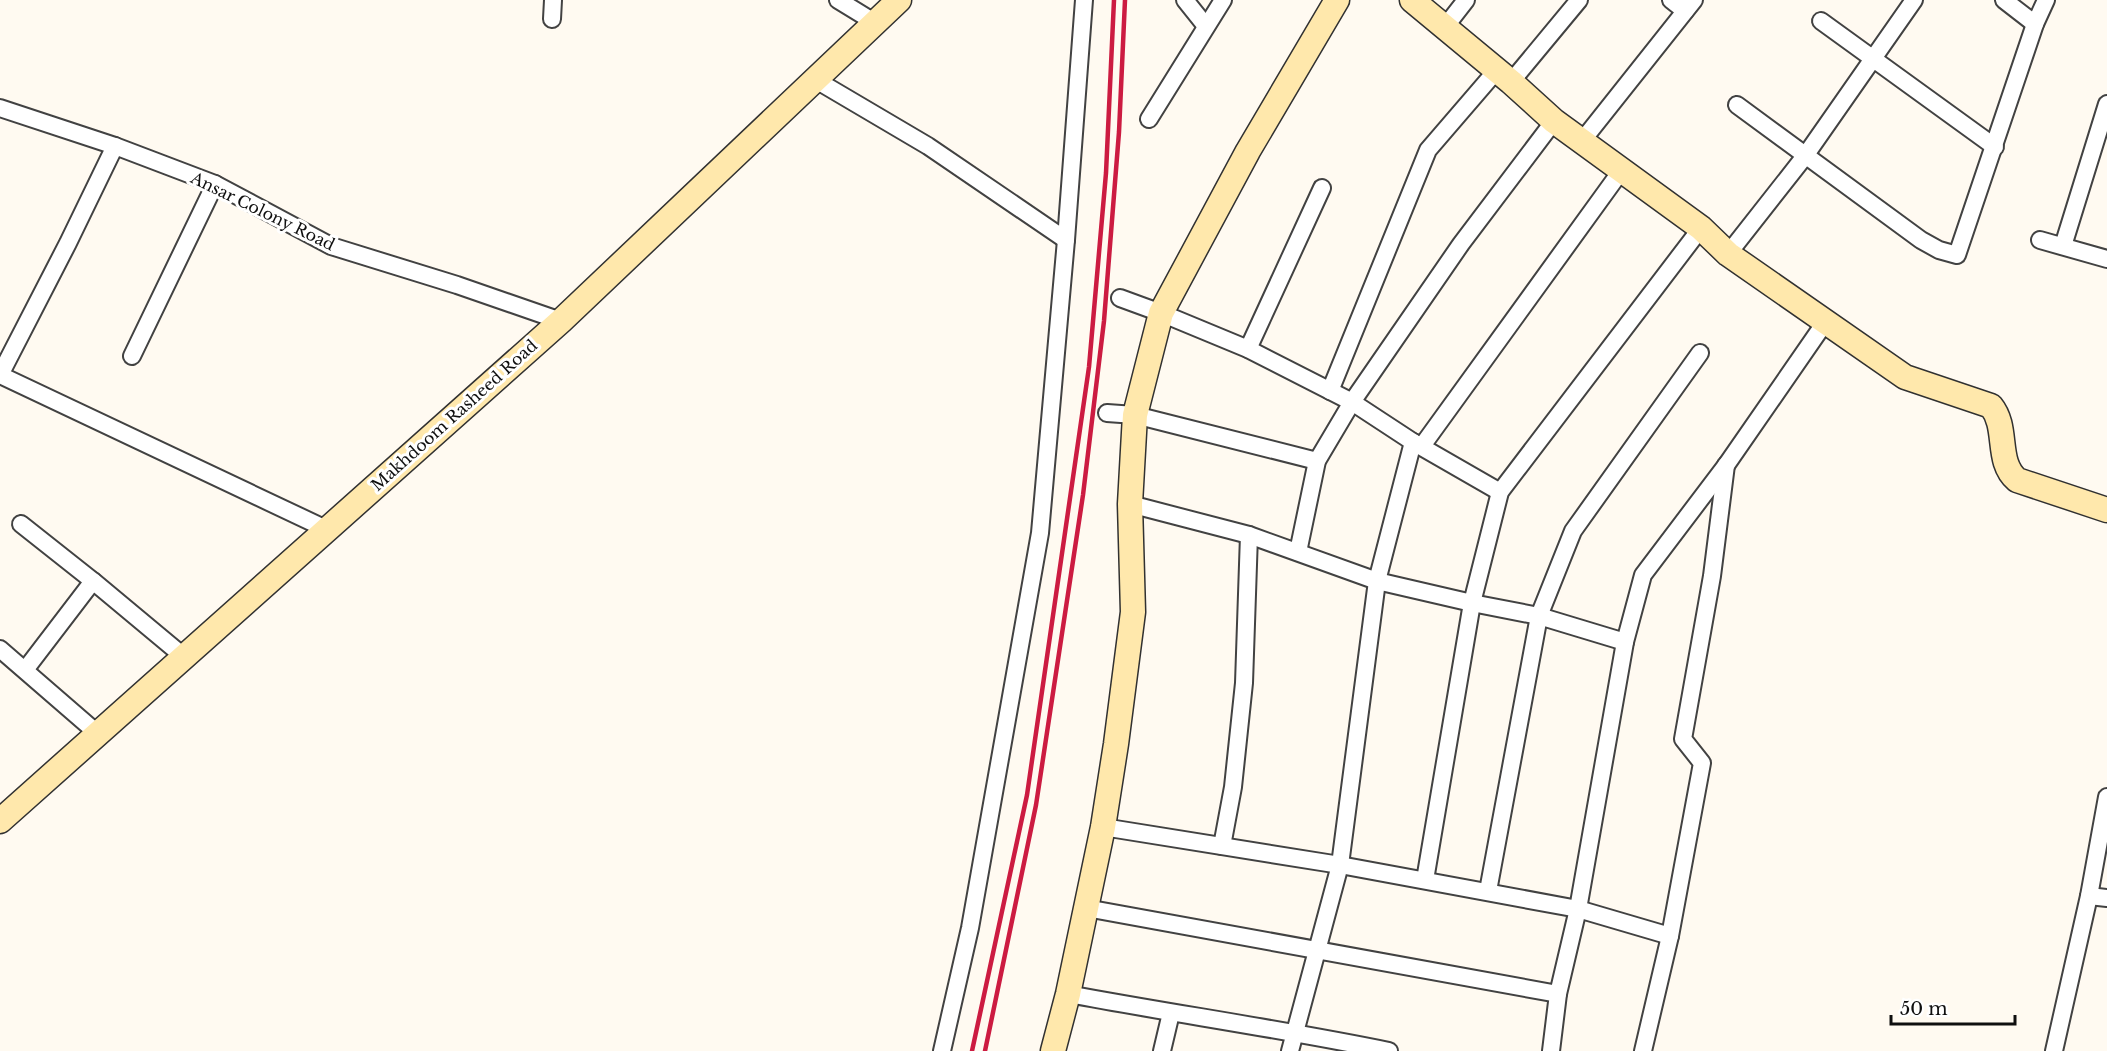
<svg xmlns="http://www.w3.org/2000/svg" width="2107" height="1051" viewBox="0 0 2107 1051" font-family="'Libre Baskerville',serif">
  <style>
    .lines { fill: none; stroke-linecap: round; stroke-linejoin: round }
    .street-casing { stroke: #424242; stroke-width: 20 }
    .secondary-casing { stroke: #313131; stroke-width: 27 }
    .street { stroke: #fff; stroke-width: 16 }
    .secondary { stroke: #ffe8ac; stroke-width: 24 }
    .rail { stroke: #cc1b41; stroke-width: 4.5 }
    .labels { text-anchor: middle; stroke-width: 6; stroke-linejoin: round; paint-order: stroke }
    .street-label { font-size: 16px; fill: #0f0f0f; stroke: #fff }
  </style>
  <rect width="100%" height="100%" fill="#fffaf1"/>
  <g class="lines">
    <g class="street-casing">
      <g id="street">
        <path d="M838,0L874,22"/>
        <path d="M1185,0L1205,25"/>
        <path d="M1671,0L1685,11"/>
        <path d="M2004,0L2035,24"/>
        <path d="M552,19L553,0"/>
        <path d="M1821,21L1995,147"/>
        <path d="M1445,27L1466,0"/>
        <path d="M816,80L928,146L1066,240"/>
        <path d="M1511,82L1579,0"/>
        <path d="M1737,105L1921,240L1939,250L1957,255L2035,24L2046,0"/>
        <path d="M0,108L115,146L215,184L331,246L457,285L561,321"/>
        <path d="M1149,119L1223,0"/>
        <path d="M1582,141L1694,0"/>
        <path d="M2040,240L2107,259"/>
        <path d="M2063,246L2107,104"/>
        <path d="M1728,254L1805,156L1914,0"/>
        <path d="M1120,298L1161,313L1248,349L1352,402L1413,442L1500,492"/>
        <path d="M1248,349L1322,188"/>
        <path d="M132,356L215,184"/>
        <path d="M0,375L326,529"/>
        <path d="M0,375L68,243L115,146"/>
        <path d="M1330,391L1428,150L1496,71"/>
        <path d="M1107,413L1135,415L1317,461"/>
        <path d="M1422,446L1621,171"/>
        <path d="M1130,504L1249,535L1377,581L1472,603L1539,616L1625,642"/>
        <path d="M21,524L93,581L183,656"/>
        <path d="M1298,552L1317,461L1352,402L1461,244L1554,121"/>
        <path d="M0,649L97,733"/>
        <path d="M25,670L93,581"/>
        <path d="M1103,827L1340,865L1578,909L1670,936"/>
        <path d="M1222,846L1233,787L1244,683L1249,535"/>
        <path d="M1425,880L1472,603L1500,492L1701,228"/>
        <path d="M1488,891L1539,616L1573,531L1700,353"/>
        <path d="M2089,896L2107,898"/>
        <path d="M1086,908L1558,994"/>
        <path d="M1068,994C1175,1014 1282,1029 1389,1051"/>
        <path d="M942,1051L970,928L1040,533L1066,240L1084,0"/>
        <path d="M1162,1051L1171,1013"/>
        <path d="M1290,1051L1340,865L1377,581L1413,442"/>
        <path d="M1551,1051L1558,994L1578,909L1625,642L1643,575L1727,464L1826,321"/>
        <path d="M1643,1051L1670,936L1702,763L1683,739L1712,576L1726,465"/>
        <path d="M2054,1051L2089,896L2107,797"/>
      </g>
    </g>
    <g class="secondary-casing">
      <g id="secondary">
        <path d="M1412,0L1511,82L1554,121L1701,228L1728,254L1905,377L1991,406C2009,428 1995,461 2017,480L2107,510"/>
        <path d="M0,821L561,321L899,0"/>
        <path d="M1053,1051L1068,994L1103,827L1116,744L1133,612L1130,504L1135,415L1161,313L1248,151L1337,0"/>
      </g>
    </g>
    <use href="#street" class="street"/>
    <use href="#secondary" class="secondary"/>
    <g class="rail">
      <path d="M972,1051L1027,795L1089,367L1106,173L1114,0"/>
      <path d="M985,1051L1036,805L1083,495L1104,321L1119,132L1125,0"/>
    </g>
  </g>
  <g class="labels">
    <g class="street-label">
      <text transform="translate(263 211) rotate(26)" y="6">Ansar Colony Road</text>
      <text transform="translate(454 415) rotate(-42)" y="6">Makhdoom Rasheed Road</text>
    </g>
  </g>
  <path d="M1891 1015v9h124v-9" fill="none" stroke="#0f0f0f" stroke-width="3"/>
  <text x="1900" y="1015" font-size="18" fill="#0f0f0f" stroke="#ffffff" stroke-width="4.5" paint-order="stroke">50 m</text>
</svg>
